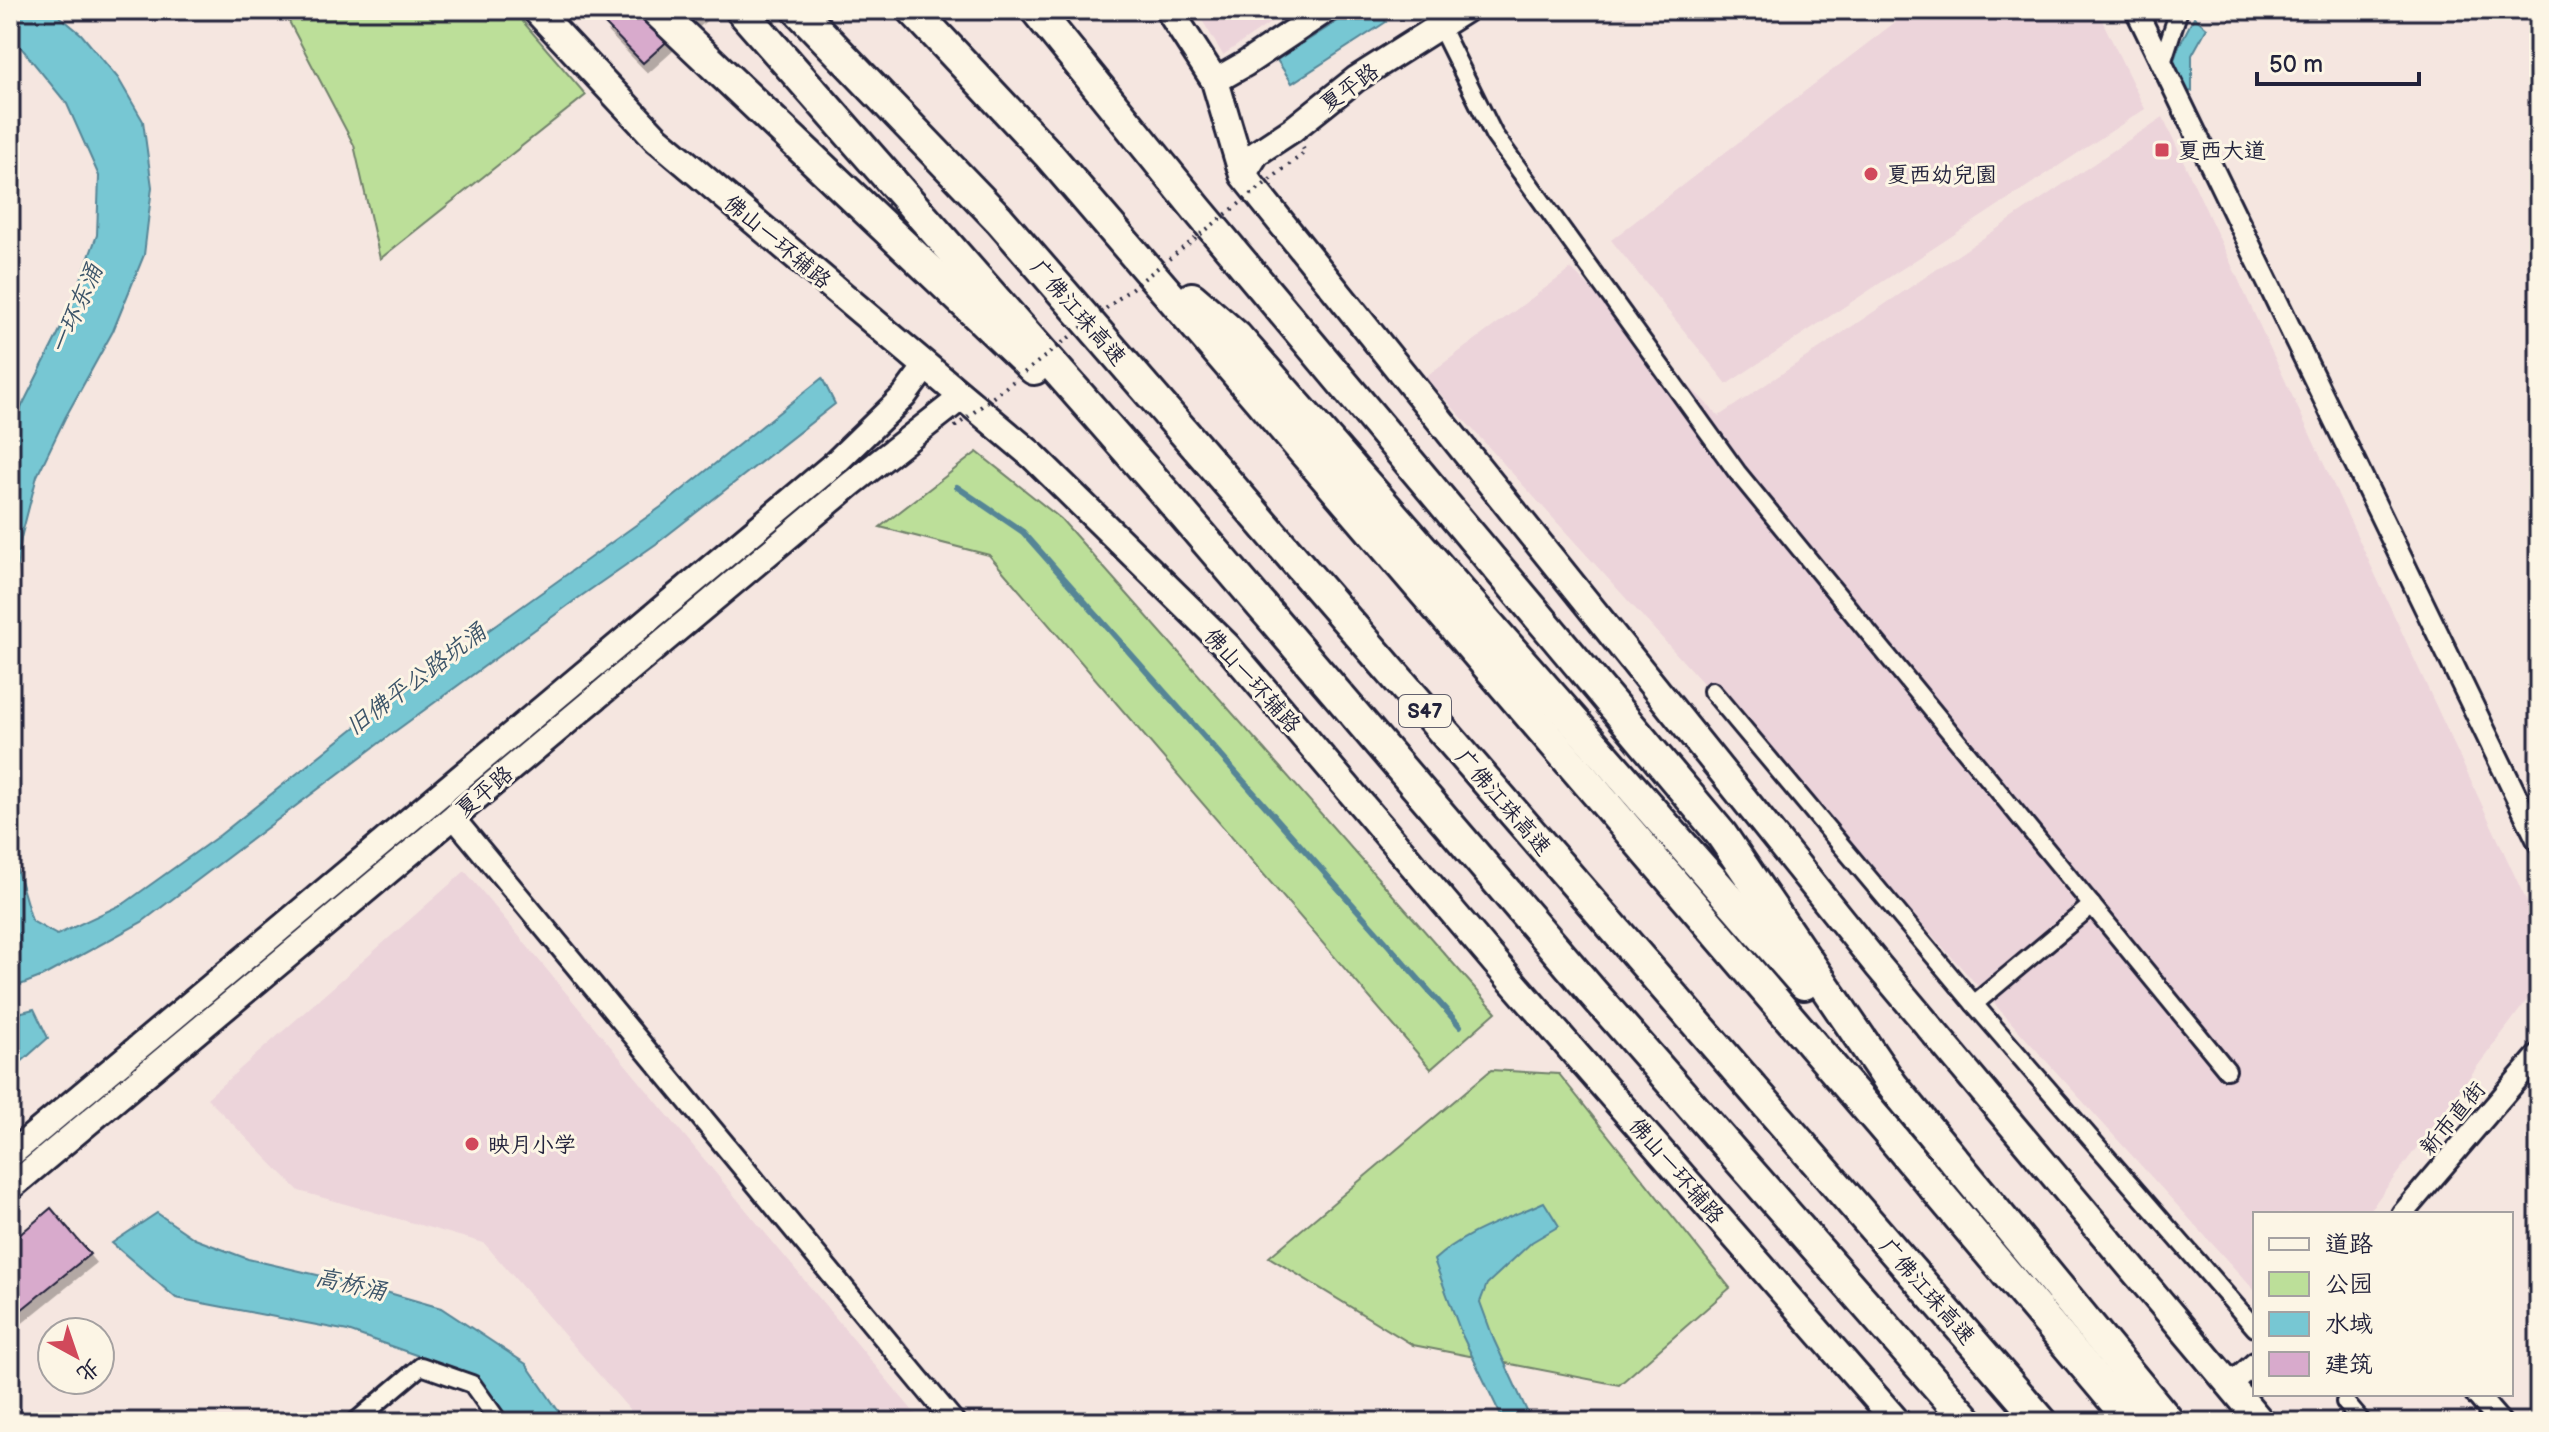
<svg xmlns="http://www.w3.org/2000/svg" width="2549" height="1432" viewBox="0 0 2549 1432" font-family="'Balsamiq Sans','LXGW WenKai TC',sans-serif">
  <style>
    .built { fill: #ecd4da }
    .green { fill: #bcdf99; stroke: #6f806a; stroke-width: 2 }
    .water { fill: #77c7d3; stroke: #558596; stroke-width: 2 }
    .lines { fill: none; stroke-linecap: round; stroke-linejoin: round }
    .stream { stroke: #558596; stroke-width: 6 }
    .building { fill: #d8aacc; stroke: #22223b; stroke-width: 2; filter: url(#shadow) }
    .minor-casing { stroke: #22223b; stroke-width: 22 }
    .tertiary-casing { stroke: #22223b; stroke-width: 26 }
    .secondary-casing { stroke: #22223b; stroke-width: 30 }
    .primary-casing { stroke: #22223b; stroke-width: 32 }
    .motorway-casing { stroke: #22223b; stroke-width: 36 }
    .path { stroke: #22223b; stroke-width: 4; stroke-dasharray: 2 6; stroke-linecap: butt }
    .minor { stroke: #fcf5e5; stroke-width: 16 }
    .tertiary { stroke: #fcf5e5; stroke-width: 20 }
    .secondary { stroke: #fcf5e5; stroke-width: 24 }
    .primary { stroke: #fcf5e5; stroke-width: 26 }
    .motorway { stroke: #fcf5e5; stroke-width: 30 }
    .path-bridge { stroke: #22223b; stroke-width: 4; stroke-dasharray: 2 6; stroke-linecap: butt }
    .poi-dot { fill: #d1495b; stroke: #fcf5e5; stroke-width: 3 }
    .labels { text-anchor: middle; stroke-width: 6; stroke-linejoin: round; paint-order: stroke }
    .shield { fill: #fcf5e5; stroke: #63616e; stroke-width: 2 }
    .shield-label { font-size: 20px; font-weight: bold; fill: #22223b }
    .street-label { font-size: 22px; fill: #22223b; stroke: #fcf5e5 }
    .poi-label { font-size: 22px; fill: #22223b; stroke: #fcf5e5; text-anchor: start }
    .water-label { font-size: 24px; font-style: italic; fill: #3c5469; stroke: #fcf5e5 }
  </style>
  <defs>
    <filter id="shadow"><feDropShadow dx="5" dy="9" stdDeviation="0" flood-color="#0004"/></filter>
  </defs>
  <rect width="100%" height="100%" fill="#f5e6e0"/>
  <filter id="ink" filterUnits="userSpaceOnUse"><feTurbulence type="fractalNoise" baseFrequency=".0125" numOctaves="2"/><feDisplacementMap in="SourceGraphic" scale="16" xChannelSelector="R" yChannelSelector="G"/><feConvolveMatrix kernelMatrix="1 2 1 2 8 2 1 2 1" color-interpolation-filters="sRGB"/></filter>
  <g filter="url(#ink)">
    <g class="built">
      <path d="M1196,10H1289L1223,55Z"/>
      <path d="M1911,10H2097L2145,109L1727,384L1611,240Z"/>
      <path d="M2163,117L2539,928V984L2367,1214H2255V1291L1425,377L1571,269L1719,416Z"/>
      <path d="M465,871L922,1422H638L636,1417L484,1243L299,1191L207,1098Z"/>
    </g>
    <g class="green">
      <path d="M283,10H513L586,95L380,259L354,145Z"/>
      <path d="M977,452L1061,519L1496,1012L1431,1069L989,555L880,527Z"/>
      <path d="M1491,1070L1559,1074L1730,1288L1619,1385L1413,1345L1269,1257Z"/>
    </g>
    <g class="water">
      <path d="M10,10H52L81,34L118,78L143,121L152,187L144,255L113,331L65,418L37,476L21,538L10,624V430L69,312L97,235L99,176L67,104L10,34Z"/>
      <path d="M1355,10H1379L1386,22L1292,83L1277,60Z"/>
      <path d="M2194,17L2207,28L2192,55V91L2181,94L2172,66L2179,46Z"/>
      <path d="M822,378L835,404L656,544L574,601L386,738L142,922L43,976L10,989V846L32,921L57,935L125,903L220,835L373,713L661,507Z"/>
      <path d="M34,1009L48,1038L10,1072V1015Z"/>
      <path d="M1544,1202L1559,1226L1532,1242L1487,1284L1480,1302L1494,1340L1532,1422H1504L1462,1335L1434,1260C1464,1232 1507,1219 1544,1202Z"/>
      <path d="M157,1213L195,1239L248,1259L365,1286L441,1308L526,1364L566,1422H505L496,1410L430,1360L348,1331L176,1298L112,1243Z"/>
    </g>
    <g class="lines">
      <g class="stream">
        <path d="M957,487L1023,532L1460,1026"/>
        <path d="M10,1004L15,1019"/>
      </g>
    </g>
    <g class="building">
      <path d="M619,10H702L643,63L604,23Z"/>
      <path d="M51,1208L90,1254L10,1319V1243Z"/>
    </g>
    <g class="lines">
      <g class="minor-casing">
        <g id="minor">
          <path d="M1429,10L1440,26L1494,135L1737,472L2227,1070"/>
          <path d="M2162,63L2179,10"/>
          <path d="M1712,691L1974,1004L2255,1328"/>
          <path d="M1974,1004L2092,905"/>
          <path d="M2345,1402L2362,1422"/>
          <path d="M355,1422L421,1366L472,1384L499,1422"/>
        </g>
      </g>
      <g class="tertiary-casing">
        <g id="tertiary">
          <path d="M2136,10L2539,843"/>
          <path d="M453,817L954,1422"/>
          <path d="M2402,1214L2539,1054"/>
          <path d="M2230,1385L2255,1363"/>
          <path d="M2476,1394L2500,1422"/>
        </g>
      </g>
      <g class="secondary-casing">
        <g id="secondary">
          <path d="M1215,81L1245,64L1326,10"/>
          <path d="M1243,175L1257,153L1292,130L1356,79L1465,10"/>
          <path d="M10,1155L833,465L904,396L926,366"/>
          <path d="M10,1188L851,484L962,397"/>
        </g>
      </g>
      <g class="primary-casing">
        <g id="primary">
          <path d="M536,10L656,138L1033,456L1227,646L1496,963L1897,1422"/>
          <path d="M1169,10L1215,81L1243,175L1879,967L2261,1422"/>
        </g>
      </g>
      <g class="motorway-casing">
        <g id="motorway">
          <path d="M656,10L1034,369"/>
          <path d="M741,10L1166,494L1593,993L1969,1422"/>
          <path d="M798,10L999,219L2042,1422"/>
          <path d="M913,10L1048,154L1165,290L1884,1128L2132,1422"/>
          <path d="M1036,10L1197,209L1721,834L1892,1085L2169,1422"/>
          <path d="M1192,298L1236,336L1804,984"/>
        </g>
      </g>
      <path class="path" d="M1276,175L1305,152L1303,148"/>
      <use href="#minor" class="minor"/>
      <use href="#tertiary" class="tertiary"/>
      <use href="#secondary" class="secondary"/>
      <use href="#primary" class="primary"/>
      <use href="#motorway" class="motorway"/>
      <path class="path-bridge" d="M955,427L1276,175"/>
    </g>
  </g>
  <g class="poi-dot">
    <rect x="2154" y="142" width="16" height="16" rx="4"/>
    <circle cx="1871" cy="174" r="8"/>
    <circle cx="472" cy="1144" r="8"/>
  </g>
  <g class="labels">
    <rect class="shield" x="1399" y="695" width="52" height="32" rx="6"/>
    <g class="shield-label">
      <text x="1425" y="718">S47</text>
    </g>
    <g class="street-label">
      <text transform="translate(1349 87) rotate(-36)" y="8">夏平路</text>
      <text transform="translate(778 241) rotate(40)" y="8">佛山一环辅路</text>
      <text transform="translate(1079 312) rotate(49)" y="8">广佛江珠高速</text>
      <text transform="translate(1253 680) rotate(48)" y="8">佛山一环辅路</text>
      <text transform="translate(484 791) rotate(-40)" y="8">夏平路</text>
      <text transform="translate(1504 802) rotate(49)" y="8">广佛江珠高速</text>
      <text transform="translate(2452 1118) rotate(-50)" y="8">新市直街</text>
      <text transform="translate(1677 1170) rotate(49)" y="8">佛山一环辅路</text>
      <text transform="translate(1928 1291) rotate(49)" y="8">广佛江珠高速</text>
    </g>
    <g class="poi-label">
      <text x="2178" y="158">夏西大道</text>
      <text x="1887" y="182">夏西幼兒園</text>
      <text x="488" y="1152">映月小学</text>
    </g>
    <g class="water-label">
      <text transform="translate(76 309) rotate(-66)" y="8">一环东涌</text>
      <text transform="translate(416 679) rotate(-37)" y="8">旧佛平公路坑涌</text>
      <text transform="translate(351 1284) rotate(13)" y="8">高桥涌</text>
    </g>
  </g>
  <rect width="2549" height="1432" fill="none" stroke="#fcf5e5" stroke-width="40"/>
  <rect x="20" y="20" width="2509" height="1392" fill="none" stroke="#22223b" stroke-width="3" filter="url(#ink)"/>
  <rect x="2253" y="1212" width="260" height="184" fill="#fcf5e5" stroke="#a5a1a1" stroke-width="2"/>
  <rect x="2269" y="1238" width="40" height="12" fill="#fcf5e5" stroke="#a5a1a1" stroke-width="2"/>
  <text x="2325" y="1252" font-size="24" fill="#22223b">道路</text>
  <rect x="2269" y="1272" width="40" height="24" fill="#bcdf99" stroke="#a5a1a1" stroke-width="2"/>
  <text x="2325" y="1292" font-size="24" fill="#22223b">公园</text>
  <rect x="2269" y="1312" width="40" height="24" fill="#77c7d3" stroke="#a5a1a1" stroke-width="2"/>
  <text x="2325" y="1332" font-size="24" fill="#22223b">水域</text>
  <rect x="2269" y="1352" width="40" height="24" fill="#d8aacc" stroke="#a5a1a1" stroke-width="2"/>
  <text x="2325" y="1372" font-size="24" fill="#22223b">建筑</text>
  <g transform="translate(76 1356) rotate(140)"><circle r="38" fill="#fcf5e5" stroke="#a5a1a1" stroke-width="2"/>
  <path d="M0-6L14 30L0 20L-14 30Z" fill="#d1495b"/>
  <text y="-12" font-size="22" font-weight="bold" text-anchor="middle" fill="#22223b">北</text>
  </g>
  <path d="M2257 72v12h162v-12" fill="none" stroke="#22223b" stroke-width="4"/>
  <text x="2269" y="72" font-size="24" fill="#22223b" stroke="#fcf5e5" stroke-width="6" paint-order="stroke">50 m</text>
</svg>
